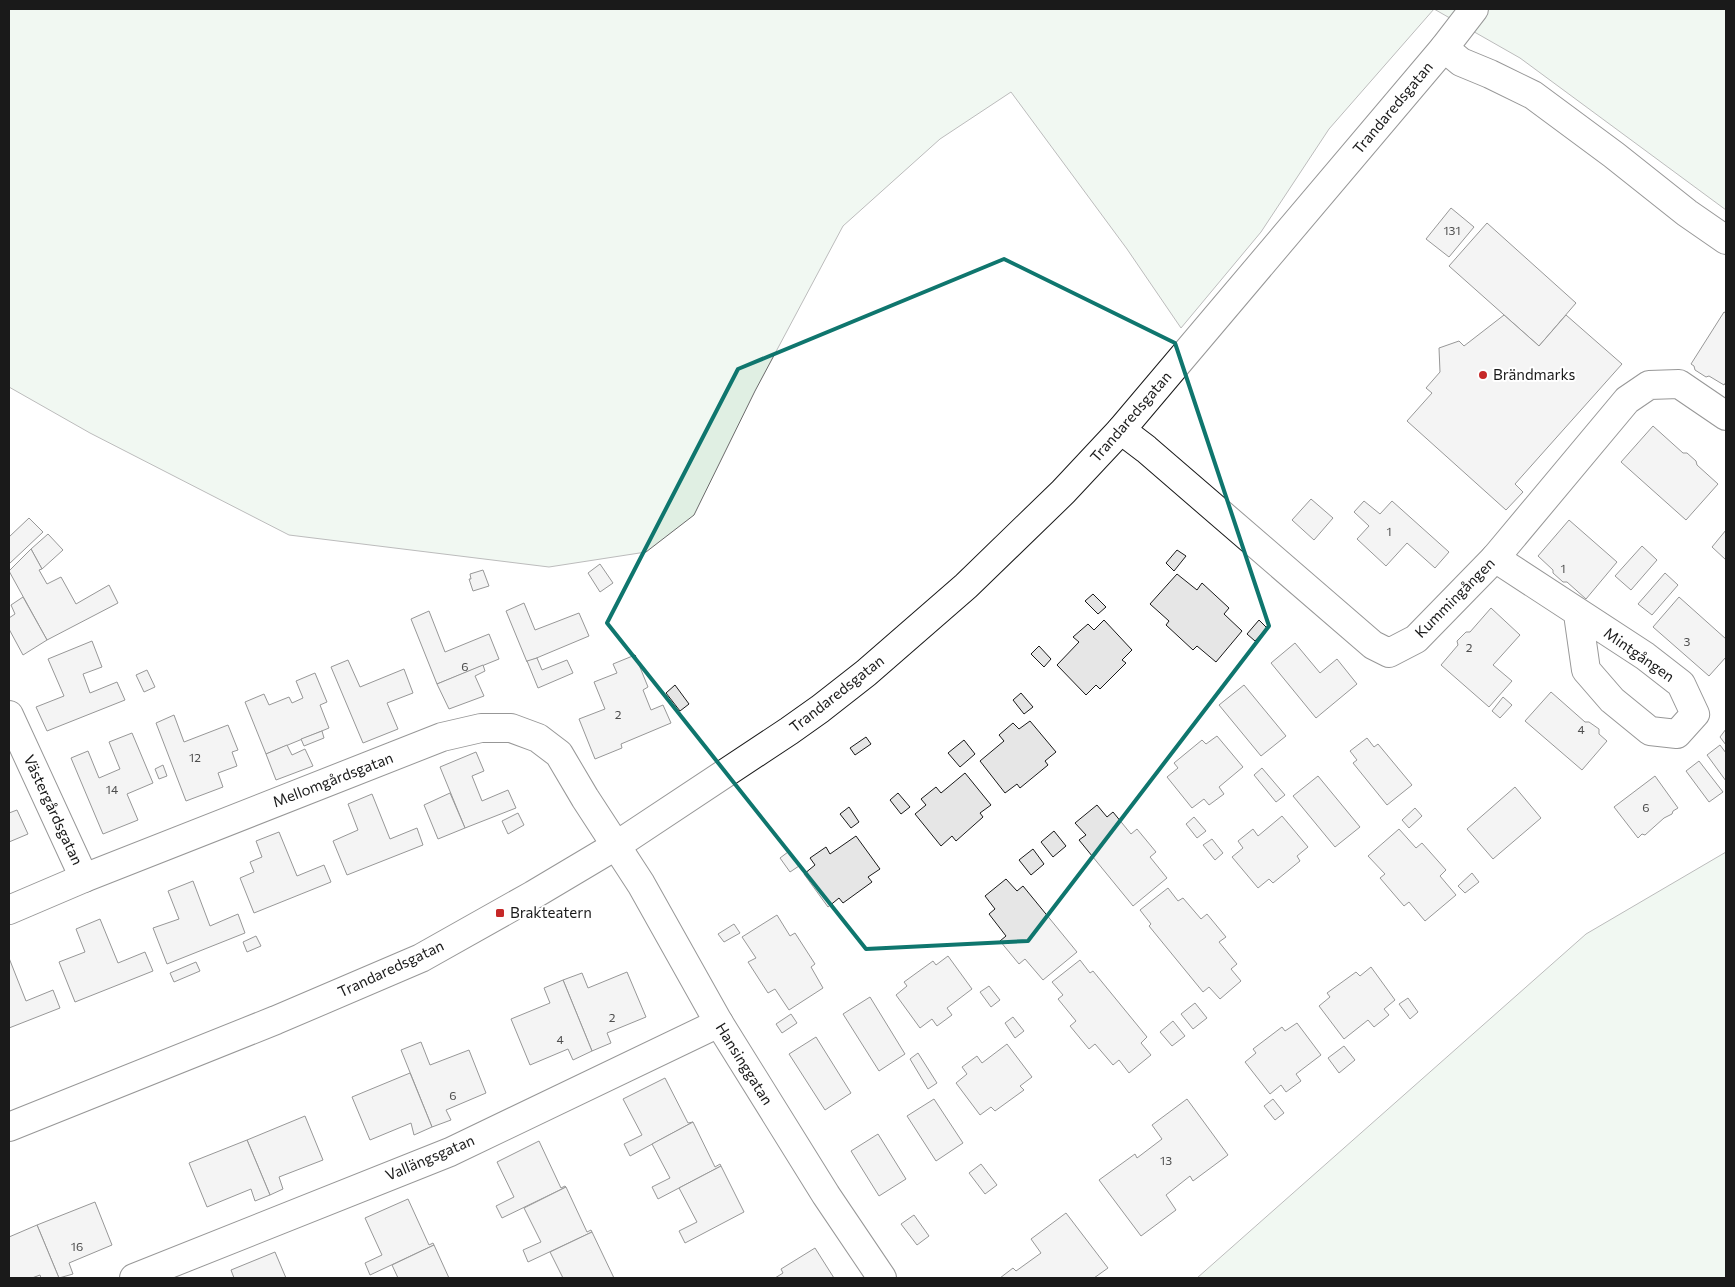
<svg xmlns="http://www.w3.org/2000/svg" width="1735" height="1287" viewBox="0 0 1735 1287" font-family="Commissioner,sans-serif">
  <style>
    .green { fill: #e0efe3; stroke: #6a6a6a }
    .building { fill: #e6e6e6; stroke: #1a1a1a }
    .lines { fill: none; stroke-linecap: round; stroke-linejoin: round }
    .minor-casing { stroke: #1a1a1a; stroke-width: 30 }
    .minor { stroke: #fff; stroke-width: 28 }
    .marked { fill: none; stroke: #0f766e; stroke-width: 4; stroke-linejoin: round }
    .poi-dot { fill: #c62828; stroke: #fff; stroke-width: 2 }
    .labels { text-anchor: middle; stroke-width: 4; stroke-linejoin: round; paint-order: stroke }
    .number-label { font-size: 12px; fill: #4d4d4d }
    .street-label { font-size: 15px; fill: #1a1a1a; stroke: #fff }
    .poi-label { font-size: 15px; fill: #1a1a1a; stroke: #fff; text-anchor: start }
  </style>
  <rect width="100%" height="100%" fill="#fff"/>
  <g class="green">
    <path d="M9,9H1726V210L1520,58L1434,9L1329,129L1261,232L1181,328L1127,249L1011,92L940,139L843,226L755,391L694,515L646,552L549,567L289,535L90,433L9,387Z"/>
    <path d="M1726,852V1278H1197L1586,934Z"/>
  </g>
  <g class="building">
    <path d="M1451,208L1474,227L1449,257L1426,239Z"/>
    <path d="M1487,223L1576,303L1539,346L1449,266Z"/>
    <path d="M1724,312L1726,313V382L1724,385L1709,376L1706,377L1695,370L1694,366L1691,364Z"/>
    <path d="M1504,315L1539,346L1566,315L1622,364L1515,484L1523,492L1506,510L1407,421L1432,393L1426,388L1440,372L1439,348L1459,341L1464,346Z"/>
    <path d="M1653,426L1683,453H1687L1696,461L1697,465L1718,484L1686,520L1621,462Z"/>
    <path d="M1311,499L1333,518L1314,540L1292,520Z"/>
    <path d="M1364,501L1380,514L1392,501L1449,552L1435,568L1407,543L1386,566L1357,539L1369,526L1354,512Z"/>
    <path d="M29,518L43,532L9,564V537Z"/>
    <path d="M1569,520L1617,562L1586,599L1567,582H1563L1553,573V570L1538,556Z"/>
    <path d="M1726,530V560L1712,547Z"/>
    <path d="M48,534L63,550L42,569L31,549Z"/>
    <path d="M1642,546L1657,560L1631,590L1615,576Z"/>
    <path d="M31,549L42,569L39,570L47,584L61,577L76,604L109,585L118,603L47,640L9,571Z"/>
    <path d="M1177,550L1186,556L1174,571L1166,563Z"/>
    <path d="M600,564L613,583L600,592L588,573Z"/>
    <path d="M483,570L489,586L473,591L469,579H471L470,574Z"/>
    <path d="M1665,573L1678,585L1652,615L1638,604Z"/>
    <path d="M1177,574L1197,590L1202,583L1229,608L1224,614L1242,631L1216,662L1197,646L1193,650L1166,625L1169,621L1150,604Z"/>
    <path d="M1093,594L1106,607L1098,614L1085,601Z"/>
    <path d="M23,597L47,640L23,655L9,629V618L15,614L11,605Z"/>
    <path d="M1679,597L1726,639V657L1709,676L1653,627Z"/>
    <path d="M524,603L535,630L579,613L589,636L527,662L506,611Z"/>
    <path d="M1491,608L1520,635L1493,665L1512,681L1489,707L1441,665L1458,645L1457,641L1466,632H1470Z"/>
    <path d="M429,611L445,652L489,634L499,659L437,684L411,619Z"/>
    <path d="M1104,620L1132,650L1122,660L1126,663L1100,689L1096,685L1086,695L1057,665L1079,642L1073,637L1088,624L1094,630Z"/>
    <path d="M1259,620L1267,628L1255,641L1247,634Z"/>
    <path d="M92,641L102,667L83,674L90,693L117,682L125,700L47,731L36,707L64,696L48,659Z"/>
    <path d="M1295,643L1320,673L1337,659L1357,684L1316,718L1271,663Z"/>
    <path d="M1039,646L1051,659L1044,667L1031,654Z"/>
    <path d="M635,655L648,687L643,690L651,710L663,705L671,723L621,744L622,748L595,759L579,719L605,709L594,682L617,673L613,664Z"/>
    <path d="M537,658L542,670L567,660L573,673L538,688L527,661Z"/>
    <path d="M348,660L360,687L404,669L413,693L387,703L398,729L363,743L331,667Z"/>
    <path d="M483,665L485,671L475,676L484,696L449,709L437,684Z"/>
    <path d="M147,670L155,687L144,692L136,675Z"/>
    <path d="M315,673L327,702L320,705L329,728L266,754L245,702L264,694L269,705L289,697L292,703L303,698L296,681Z"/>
    <path d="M675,685L689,704L680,711L666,693Z"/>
    <path d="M1244,685L1286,736L1261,756L1219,705Z"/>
    <path d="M1551,692L1585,722H1589L1599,729V734L1607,741L1582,770L1525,721Z"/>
    <path d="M1021,693L1033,707L1024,714L1013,700Z"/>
    <path d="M1503,697L1512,705L1500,718L1492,711Z"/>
    <path d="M174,715L184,742L228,725L238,750L232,752L237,766L218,773L223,787L186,801L156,723Z"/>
    <path d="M1030,721L1056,752L1045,761L1048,765L1020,788L1017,784L1005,793L980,761L1004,741L999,735L1013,723L1019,729Z"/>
    <path d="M1726,729V745L1720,737Z"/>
    <path d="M322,731L324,738L304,746L301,739Z"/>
    <path d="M132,733L153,783L127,794L138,820L103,834L71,758L88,751L99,778L120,769L109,742Z"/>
    <path d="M1217,736L1243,767L1219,787L1224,794L1209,805L1204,799L1192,808L1167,777L1178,768L1174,763L1202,740L1206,744Z"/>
    <path d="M866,737L871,744L855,755L850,748Z"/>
    <path d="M1367,738L1374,747L1378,744L1412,785L1387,805L1353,763L1357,760L1350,751Z"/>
    <path d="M964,740L975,754L960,767L948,753Z"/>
    <path d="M287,745L292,755L305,749L313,766L276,780L266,754Z"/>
    <path d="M1720,745L1726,753V781L1707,755Z"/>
    <path d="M476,752L484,771L472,776L482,801L508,790L516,808L465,828L440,767Z"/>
    <path d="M1699,761L1723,792L1709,802L1686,771Z"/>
    <path d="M163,765L167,776L159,779L155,769Z"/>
    <path d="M1262,768L1285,795L1276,802L1254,775Z"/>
    <path d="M965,773L991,805L980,813L983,817L956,841L952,836L941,846L915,814L926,805L921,799L936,787L941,793Z"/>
    <path d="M1318,776L1360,827L1335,847L1293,796Z"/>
    <path d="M1655,776L1678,808L1673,811L1672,814L1664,818L1645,835L1642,834L1638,838L1614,807Z"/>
    <path d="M1515,787L1541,818L1493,859L1467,829Z"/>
    <path d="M450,793L465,828L438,839L424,805Z"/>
    <path d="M898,793L910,807L901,814L890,800Z"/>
    <path d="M372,794L390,839L417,828L423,845L347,875L333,841L358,830L348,804Z"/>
    <path d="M1097,805L1107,817L1113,812L1131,834L1137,829L1156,852L1150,857L1167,878L1133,906L1079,840L1086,835L1075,823Z"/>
    <path d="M849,807L859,822L851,828L840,814Z"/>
    <path d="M1415,808L1422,816L1409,828L1402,820Z"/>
    <path d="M17,810L28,834L9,842V813Z"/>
    <path d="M518,813L524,825L508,834L502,821Z"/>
    <path d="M1282,816L1308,847L1297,856L1300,861L1273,883L1269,879L1258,888L1232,857L1243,848L1238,841L1253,829L1258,836Z"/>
    <path d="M1194,817L1206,831L1197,838L1186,824Z"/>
    <path d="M1399,829L1416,848L1422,843L1446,870L1440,876L1456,895L1425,921L1409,902L1404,906L1380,878L1385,874L1368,856Z"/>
    <path d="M1054,831L1066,846L1053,857L1041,842Z"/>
    <path d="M279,832L297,876L324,865L331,882L254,913L240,878L254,872L250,862L262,857L256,841Z"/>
    <path d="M856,836L880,869L868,877L872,882L843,903L839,898L828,907L804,874L815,865L810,858L826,847L830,854Z"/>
    <path d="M1212,839L1223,853L1215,860L1203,845Z"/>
    <path d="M1033,849L1044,864L1031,875L1019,860Z"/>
    <path d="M788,852L799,866L790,872L780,858Z"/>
    <path d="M1472,873L1479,882L1465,893L1458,886Z"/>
    <path d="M1006,879L1017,891L1023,886L1077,952L1043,980L1025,959L1019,964L1000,941L1006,936L989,914L995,909L985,896Z"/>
    <path d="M193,881L210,926L238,914L245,933L167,964L153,928L179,919L168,891Z"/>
    <path d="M1168,888L1178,901L1183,898L1201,919L1207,914L1226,937L1219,942L1237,964L1231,969L1241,981L1220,999L1209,987L1203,992L1149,926L1151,924L1140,910Z"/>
    <path d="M777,915L790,936L795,933L815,964L811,967L823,988L789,1010L775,989L768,993L748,962L756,958L742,937Z"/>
    <path d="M100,919L118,963L145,952L153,971L75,1002L59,962L85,952L76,929Z"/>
    <path d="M734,924L740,933L724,942L718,934Z"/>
    <path d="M256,936L261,946L247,952L243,942Z"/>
    <path d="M948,956L972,989L947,1008L952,1015L937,1026L932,1019L920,1028L896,995L907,986L904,982L933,961L936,965Z"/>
    <path d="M9,958L26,1001L53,990L60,1008L9,1028Z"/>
    <path d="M1080,960L1090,973L1093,971L1147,1037L1141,1043L1151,1055L1129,1073L1119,1060L1113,1065L1095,1044L1089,1049L1070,1026L1076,1021L1058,999L1063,995L1052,982Z"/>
    <path d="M196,962L200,971L174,982L170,973Z"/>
    <path d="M1371,967L1395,1000L1384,1009L1389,1015L1374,1027L1368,1020L1344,1039L1319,1006L1330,997L1327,993L1356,972L1360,976Z"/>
    <path d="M627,972L646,1017L607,1033L611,1043L592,1051L563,980L582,973L588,988Z"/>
    <path d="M563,980L592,1051L573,1060L568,1049L530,1065L511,1019L550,1003L544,988Z"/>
    <path d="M989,986L1000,1000L991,1007L980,992Z"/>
    <path d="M870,997L905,1054L879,1071L843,1014Z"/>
    <path d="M1408,998L1418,1012L1410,1019L1399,1004Z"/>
    <path d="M1195,1003L1207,1018L1193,1029L1181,1014Z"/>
    <path d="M791,1014L797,1023L782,1033L776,1024Z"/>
    <path d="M1013,1017L1024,1031L1015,1038L1005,1023Z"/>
    <path d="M1173,1021L1185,1036L1172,1046L1160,1032Z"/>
    <path d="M1297,1023L1321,1055L1296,1074L1301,1081L1286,1092L1281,1085L1270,1094L1245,1062L1256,1053L1253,1049L1282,1027L1285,1031Z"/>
    <path d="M816,1037L851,1093L825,1110L789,1054Z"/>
    <path d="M421,1042L430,1065L469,1050L486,1093L446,1110L451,1120L432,1127L401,1050Z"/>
    <path d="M1007,1044L1032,1077L1020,1086L1024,1090L995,1111L991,1107L980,1115L956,1083L967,1074L962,1067L977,1056L982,1063Z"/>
    <path d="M1344,1046L1355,1060L1339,1073L1328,1058Z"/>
    <path d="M918,1053L937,1083L928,1089L910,1059Z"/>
    <path d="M410,1073L432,1127L414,1135L411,1123L370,1140L352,1097Z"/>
    <path d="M665,1078L688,1123L693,1122L630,1156L624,1144L642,1135L623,1099Z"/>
    <path d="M934,1099L963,1143L936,1161L907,1116Z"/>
    <path d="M1187,1099L1228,1155L1193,1181L1190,1176L1166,1195L1176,1210L1141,1236L1099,1180L1135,1154L1137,1158L1162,1139L1152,1125Z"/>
    <path d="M1273,1099L1284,1113L1275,1120L1264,1106Z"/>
    <path d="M305,1116L323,1160L279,1177L283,1189L270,1195L247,1140Z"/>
    <path d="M693,1122L715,1167L720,1164L721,1166L658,1199L652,1187L670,1178L652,1144Z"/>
    <path d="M878,1134L906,1179L879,1196L851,1151Z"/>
    <path d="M247,1140L270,1195L255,1201L251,1189L207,1207L189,1163Z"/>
    <path d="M539,1141L561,1188L565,1186L566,1187L502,1218L496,1206L514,1197L497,1162Z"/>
    <path d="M981,1164L997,1185L985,1194L969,1173Z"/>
    <path d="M721,1166L744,1212L685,1243L679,1231L697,1222L679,1188Z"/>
    <path d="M566,1187L587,1232L591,1230L592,1232L528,1262L523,1250L541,1242L524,1208Z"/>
    <path d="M408,1199L429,1245L433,1243L434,1245L370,1275L365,1263L382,1255L365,1218Z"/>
    <path d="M95,1202L112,1245L69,1263L73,1274L59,1278L37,1225Z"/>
    <path d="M1066,1213L1108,1268L1094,1278H1000L1013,1268L1016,1271L1041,1253L1031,1239Z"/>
    <path d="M914,1215L929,1236L917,1245L901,1224Z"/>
    <path d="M37,1225L59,1278H41L40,1275L32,1278H9V1237Z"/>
    <path d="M592,1232L614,1278H563L550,1252Z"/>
    <path d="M434,1245L449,1278H398L392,1265Z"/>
    <path d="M815,1248L834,1278H775L783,1273L781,1269Z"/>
    <path d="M275,1252L286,1278H234L231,1270Z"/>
  </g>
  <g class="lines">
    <g class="minor-casing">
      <g id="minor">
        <path d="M1444,48L1461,62L1490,74L1533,95L1614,155L1687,213L1726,240"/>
        <path d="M1121,430L1146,449L1373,645L1389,653L1416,639L1495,558L1627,400L1649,385L1679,384L1726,416"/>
        <path d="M1495,558L1645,656L1681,684L1695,714L1677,734L1650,731L1612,700L1586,670L1578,614"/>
        <path d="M9,715L84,878"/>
        <path d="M9,910L84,878L442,737L481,728H511L538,738L559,754L585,798L641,884L719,1023L826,1195L882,1278"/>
        <path d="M9,1127L276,1020L421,958L533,895L617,845L789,731L820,709L866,673L966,586L1063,492L1121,430L1444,48L1474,9"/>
        <path d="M134,1278L450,1152L719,1023"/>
      </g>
    </g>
    <use href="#minor" class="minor"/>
  </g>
  <path d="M0 0H1735V1287H0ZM1004,259L1175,343L1269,626L1028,941L866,949L607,623L738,369Z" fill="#fff" fill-opacity=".55" fill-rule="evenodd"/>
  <path class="marked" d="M1004,259L1175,343L1269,626L1028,941L866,949L607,623L738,369Z"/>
  <g class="poi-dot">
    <circle cx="1483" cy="375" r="5"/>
    <rect x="495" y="908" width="10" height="10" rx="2.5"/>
  </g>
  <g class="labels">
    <g class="number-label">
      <text x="1452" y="235">131</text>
      <text x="1389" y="536">1</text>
      <text x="1563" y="573">1</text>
      <text x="1687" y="646">3</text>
      <text x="1469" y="652">2</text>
      <text x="465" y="671">6</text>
      <text x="618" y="719">2</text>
      <text x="1581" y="734">4</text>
      <text x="195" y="762">12</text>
      <text x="112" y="794">14</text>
      <text x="1646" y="812">6</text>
      <text x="612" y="1022">2</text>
      <text x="560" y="1044">4</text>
      <text x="453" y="1100">6</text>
      <text x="1166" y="1165">13</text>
      <text x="77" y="1251">16</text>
    </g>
    <g class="street-label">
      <text transform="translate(1393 108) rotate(-50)" y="5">Trandaredsgatan</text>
      <text transform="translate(1131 417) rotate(-49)" y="5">Trandaredsgatan</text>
      <text transform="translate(1455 598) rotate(-45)" y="5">Kummingången</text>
      <text transform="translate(1639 655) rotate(35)" y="5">Mintgången</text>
      <text transform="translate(837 694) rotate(-38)" y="5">Trandaredsgatan</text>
      <text transform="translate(333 780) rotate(-21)" y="5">Mellomgårdsgatan</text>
      <text transform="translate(53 810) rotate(65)" y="5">Västergårdsgatan</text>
      <text transform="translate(391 969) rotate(-25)" y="5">Trandaredsgatan</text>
      <text transform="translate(744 1064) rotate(58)" y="5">Hansinggatan</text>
      <text transform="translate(430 1158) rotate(-23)" y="5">Vallängsgatan</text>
    </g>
    <g class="poi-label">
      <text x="1493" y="380">Brändmarks</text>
      <text x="510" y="918">Brakteatern</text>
    </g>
  </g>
  <rect width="1735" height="1287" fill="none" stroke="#1a1a1a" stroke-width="20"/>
</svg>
